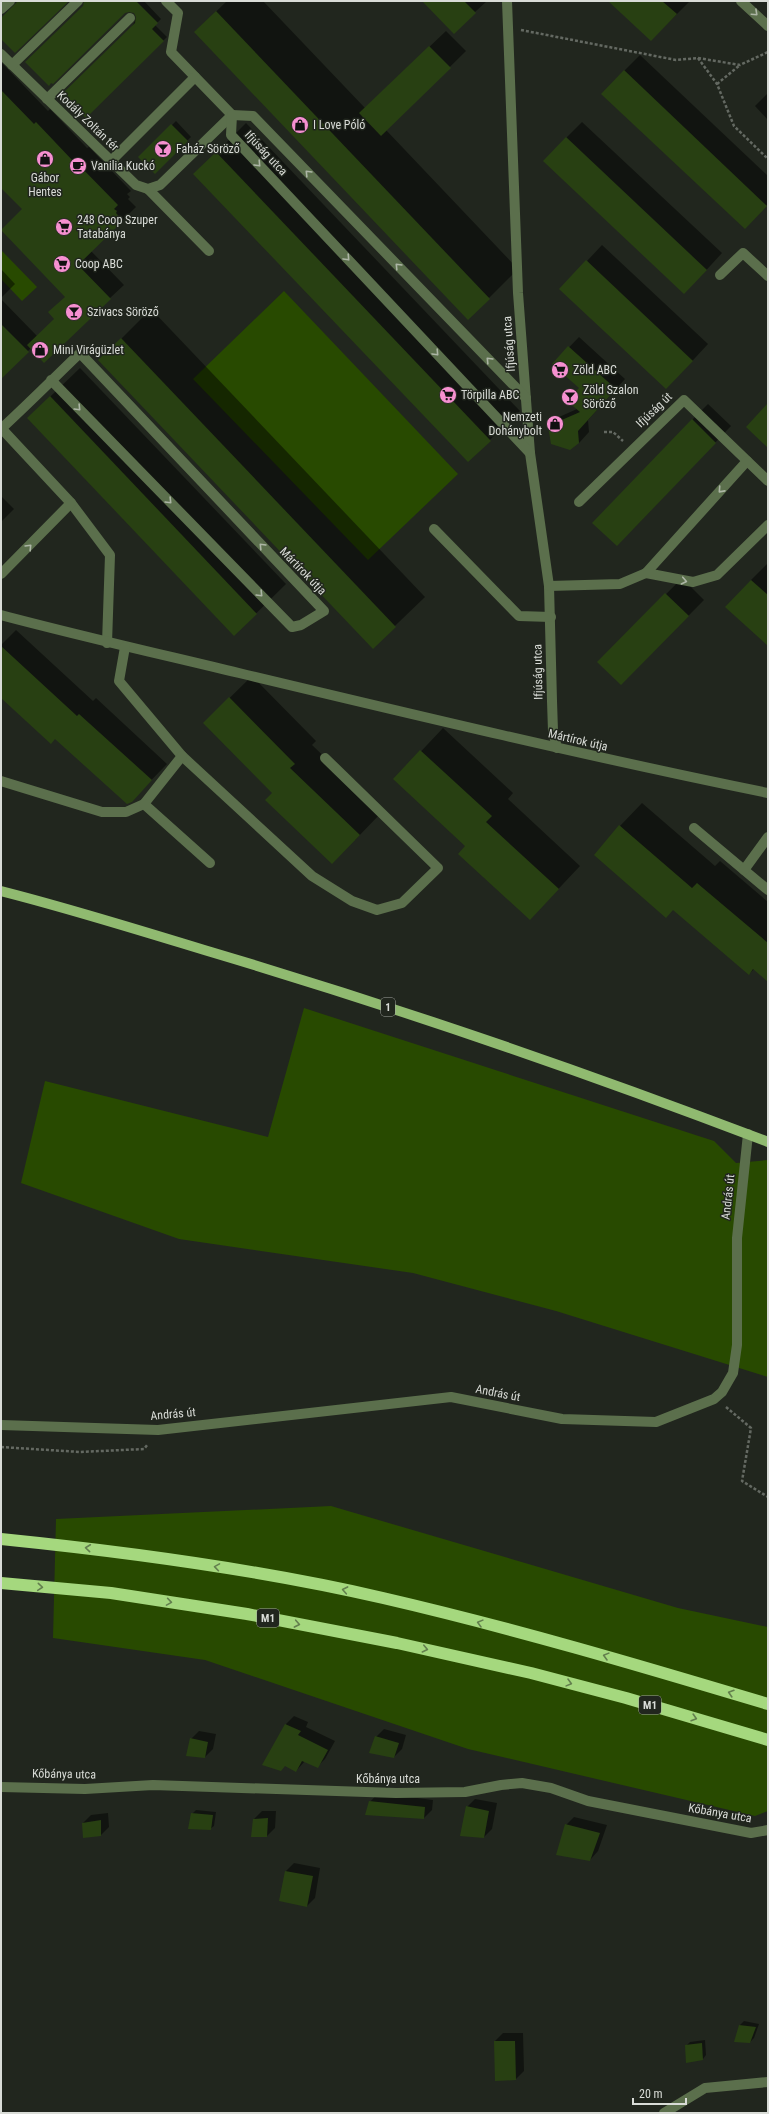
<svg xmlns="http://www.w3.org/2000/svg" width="769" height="2114" viewBox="0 0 769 2114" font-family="'Roboto Condensed',sans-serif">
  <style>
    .green { fill: #284a00 }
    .shadow { fill: #0007 }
    .building { fill: #284012 }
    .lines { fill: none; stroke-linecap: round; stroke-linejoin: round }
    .path { stroke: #646962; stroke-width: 2.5; stroke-dasharray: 3 2; stroke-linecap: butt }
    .minor { stroke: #5b6f4c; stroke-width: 10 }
    .major { stroke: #90ba70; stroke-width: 10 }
    .highway { stroke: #a5d87e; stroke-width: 12 }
    .oneway { stroke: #adb6a6 }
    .oneway2 { stroke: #637f4e }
    .labels { text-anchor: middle; stroke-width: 3; stroke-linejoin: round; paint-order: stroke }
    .shield { fill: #21261e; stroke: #a2a5a0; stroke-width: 1 }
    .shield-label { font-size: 11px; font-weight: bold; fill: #d9dcd7 }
    .street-label { font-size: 12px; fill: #d9dcd7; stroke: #21261e }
    .poi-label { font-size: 12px; fill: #d9dcd7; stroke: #21261e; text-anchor: start }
  </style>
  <rect width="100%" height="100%" fill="#21261e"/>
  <g class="green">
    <path d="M2,251L37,287L22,301L1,279Z"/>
    <path d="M284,291L458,474L368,560L193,379Z"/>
    <path d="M304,1008L714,1141L736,1163L768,1160V1377L556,1311L413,1273L179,1239L21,1183L45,1081L268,1137Z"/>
    <path d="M331,1506L678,1608L768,1627V1811L755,1816L468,1749L205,1660L53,1638L56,1519Z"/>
  </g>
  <g class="shadow">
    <path d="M85,1H144L161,19L155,25L167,37L86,117L137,17L135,12L83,6Z"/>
    <path d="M227,1H263L365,108L446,31L466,51L386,130L518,269L489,298L195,32Z"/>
    <path d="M423,1H487L475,12Z"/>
    <path d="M609,1H690L651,40Z"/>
    <path d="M640,55L768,176V204L745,228L624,71Z"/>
    <path d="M1,62L48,111L50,109L87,148L89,147L131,191L127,194L130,197L128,199L136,207L91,251L124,285L110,298L31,348L1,378V299L37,336L56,319L66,296L23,209L1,186Z"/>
    <path d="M768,93V120L755,106Z"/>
    <path d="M176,121L191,137L155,173L140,157Z"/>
    <path d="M582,122L722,253L700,277L566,138Z"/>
    <path d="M246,123L520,411L468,461L195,174Z"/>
    <path d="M602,245L708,344L682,372L587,261Z"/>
    <path d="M1,269L15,284L1,298Z"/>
    <path d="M151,309L425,597L373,647L100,360Z"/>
    <path d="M579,337L625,379L588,420L589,432L579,443L549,427L559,417L577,409L580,388L553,364Z"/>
    <path d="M80,368L286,584L234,635L28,418Z"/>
    <path d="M708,404L731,426L633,529L692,420Z"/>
    <path d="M1,496L14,509L1,522Z"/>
    <path d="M767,564L768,565V644L751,580Z"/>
    <path d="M682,578L704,600L621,684L599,662Z"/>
    <path d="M16,630L93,701L96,698L167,764L131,801L56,737L1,696V645Z"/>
    <path d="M252,676L316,741L312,745L382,812L355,840L273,793L204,723Z"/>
    <path d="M443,728L513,793L508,799L580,866L530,919L467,846L395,779Z"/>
    <path d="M642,803L715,866L720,861L768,902V981L754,969L749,974L620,826Z"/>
    <path d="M294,1716L308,1722L306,1727L335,1741L325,1759L317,1767L305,1761L296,1771L286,1724Z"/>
    <path d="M384,1729L406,1735L402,1749L394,1757L376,1737Z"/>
    <path d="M199,1731L216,1734L213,1749L205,1757L191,1739Z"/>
    <path d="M378,1793L433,1800L432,1810L424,1818L370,1802Z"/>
    <path d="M475,1799L497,1803L492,1829L484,1837L467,1807Z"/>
    <path d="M196,1810L216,1812L214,1826L210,1829L192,1814Z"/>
    <path d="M262,1811H276L275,1828L267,1836L254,1819Z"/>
    <path d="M108,1813L109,1827L101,1835L83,1823L91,1815Z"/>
    <path d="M574,1817L607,1825L598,1851L590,1860L566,1825Z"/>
    <path d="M294,1863L320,1868L315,1898L307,1906L286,1871Z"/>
    <path d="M744,2021L759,2024L754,2038L750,2042H736L740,2025Z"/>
    <path d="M503,2033H523L524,2071L516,2079L495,2041Z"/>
    <path d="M705,2040L706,2055L703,2059L686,2046L690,2042Z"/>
  </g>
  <g class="building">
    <path d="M18,1H69L15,53L1,39V18Z"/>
    <path d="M84,1H136L158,23L152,29L164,41L86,118L62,94L135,23L136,17L134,13L129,12L125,13L53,84L51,83L49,86L25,62L83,6Z"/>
    <path d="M422,1H464L476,13L454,34Z"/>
    <path d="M608,1H662L677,14L651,41Z"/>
    <path d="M216,11L490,299L468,320L194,32Z"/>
    <path d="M429,46L451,68L381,136L359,113Z"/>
    <path d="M624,70L767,206L745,229L601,94Z"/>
    <path d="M1,90L34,124L36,122L73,161L74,160L118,205L114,209L117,211L116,213L123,221L78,265L111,299L44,363L27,345L54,319L48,312L65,297L1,230L22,209L1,188Z"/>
    <path d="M171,124L188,141L155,174L138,157Z"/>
    <path d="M566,137L707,270L684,294L543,161Z"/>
    <path d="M216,152L491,441L468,462L193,174Z"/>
    <path d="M586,260L693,361L666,389L559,289Z"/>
    <path d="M1,324L29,352L1,379Z"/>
    <path d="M121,338L396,627L373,649L98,360Z"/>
    <path d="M568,346L616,389L578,431L579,443L570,450L551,444L548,426L580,412L567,401L579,388L552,364Z"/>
    <path d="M50,396L257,614L234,636L27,418Z"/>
    <path d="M768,403V448L746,427Z"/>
    <path d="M692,419L716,443L617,546L592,523Z"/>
    <path d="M751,580L768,595V646L725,607Z"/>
    <path d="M665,593L689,616L621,685L597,662Z"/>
    <path d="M1,646L77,716L79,714L152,780L132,802L127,804L55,739L51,744L1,698Z"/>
    <path d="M229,697L295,764L290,768L360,835L332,864L265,800L272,793L203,723Z"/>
    <path d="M420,750L492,816L486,822L559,889L530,920L458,854L465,846L393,779Z"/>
    <path d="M619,825L692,888L697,883L768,943V982L753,969L749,975L673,910L666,918L594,855Z"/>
    <path d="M285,1724L301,1731L298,1735L328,1750L318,1768L302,1761L296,1772L285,1766L281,1771L262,1765Z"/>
    <path d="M375,1736L399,1743L394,1758L369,1753Z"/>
    <path d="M190,1738L208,1742L205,1758L186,1756Z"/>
    <path d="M369,1801L425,1807L424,1819L365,1815Z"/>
    <path d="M466,1806L489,1811L484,1838L460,1836Z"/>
    <path d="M191,1813L213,1815L211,1830L188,1829Z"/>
    <path d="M268,1818L267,1837H251L253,1819Z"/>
    <path d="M101,1820V1836L83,1838L82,1823Z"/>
    <path d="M565,1824L600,1833L590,1861L556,1855Z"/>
    <path d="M285,1871L313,1876L307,1907L279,1901Z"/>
    <path d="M739,2025L756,2027L750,2043L734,2042Z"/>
    <path d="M494,2041H515L516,2080L495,2081Z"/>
    <path d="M702,2043L703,2060L686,2063L685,2045Z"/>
  </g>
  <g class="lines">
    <g class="path">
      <path d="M521,30L676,60L698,58L740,65L768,52"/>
      <path d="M698,58L717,84L734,126L768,159"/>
      <path d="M717,84L740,65"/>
      <path d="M604,432H613L623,441"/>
      <path d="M726,1407L751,1428L742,1481L768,1497"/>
      <path d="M1,1447L80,1452L144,1449L148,1444"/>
    </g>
    <g class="minor">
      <path d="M507,1L518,293L530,453L549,586L552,701L553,731L557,748"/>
      <path d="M741,1L768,26"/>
      <path d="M1,9L10,1"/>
      <path d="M1,54L136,185L148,189L160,185L232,115L171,52L178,13L166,1"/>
      <path d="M12,65L78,1"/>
      <path d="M47,99L130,18"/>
      <path d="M111,161L195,77"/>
      <path d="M148,189L209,251"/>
      <path d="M720,275L743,253L768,276"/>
      <path d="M526,398L253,116L232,115L231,135L530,453"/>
      <path d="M1,428L71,503L110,555L107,643"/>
      <path d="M2,428C28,404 54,378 80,353L324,611L301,625L292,627L51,380"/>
      <path d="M579,502L684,400L768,481"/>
      <path d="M434,529L519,616L551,617"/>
      <path d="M646,573L693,582L717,575L768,525"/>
      <path d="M1,574L71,503"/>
      <path d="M549,586L620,584L646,573L747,461"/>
      <path d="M1,615C80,636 160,654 239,673C415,715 591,757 768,793"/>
      <path d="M125,647L119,681L182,756L312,876L352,901L377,910L402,903L438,868L325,758"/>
      <path d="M1,781L102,812H126L144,804L182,756"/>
      <path d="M144,804L210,863"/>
      <path d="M694,828L768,890"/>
      <path d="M744,870L768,837"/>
      <path d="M1,1425L158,1430L451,1397L562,1419L656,1422L714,1399L722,1392L733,1373L737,1345V1238L748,1134"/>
      <path d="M1,1787L85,1789L153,1785L396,1793L465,1792L501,1785L522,1783L551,1788L588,1801L751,1833L768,1830"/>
      <path d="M664,2113L705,2088L768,2082"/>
    </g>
    <path class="major" d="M1,891C72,909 142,931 211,952C399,1008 585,1072 768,1142"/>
    <g class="highway">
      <path d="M1,1539C129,1552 258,1569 383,1598C513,1628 641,1666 768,1704"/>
      <path d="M1,1583L111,1593L247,1614L397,1643L531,1673L626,1698L768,1740"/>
    </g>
  </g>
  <defs><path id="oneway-chevron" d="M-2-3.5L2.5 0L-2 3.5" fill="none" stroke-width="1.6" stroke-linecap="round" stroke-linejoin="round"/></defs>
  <g class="oneway">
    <use href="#oneway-chevron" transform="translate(755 13) rotate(43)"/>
    <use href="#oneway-chevron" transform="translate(258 164) rotate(47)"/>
    <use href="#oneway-chevron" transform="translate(308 173) rotate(-134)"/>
    <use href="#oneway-chevron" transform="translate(347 258) rotate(47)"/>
    <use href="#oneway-chevron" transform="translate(398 266) rotate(-134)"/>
    <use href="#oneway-chevron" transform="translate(436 353) rotate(47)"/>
    <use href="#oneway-chevron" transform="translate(489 360) rotate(-134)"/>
    <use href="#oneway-chevron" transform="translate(78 408) rotate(46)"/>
    <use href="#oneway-chevron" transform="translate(721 490) rotate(132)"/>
    <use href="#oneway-chevron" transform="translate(169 501) rotate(46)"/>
    <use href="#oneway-chevron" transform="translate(262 546) rotate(-134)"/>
    <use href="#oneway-chevron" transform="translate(29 547) rotate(-46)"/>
    <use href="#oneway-chevron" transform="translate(684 581) rotate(12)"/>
    <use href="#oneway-chevron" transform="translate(260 594) rotate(46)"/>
  </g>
  <g class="oneway2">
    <use href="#oneway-chevron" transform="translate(88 1548) rotate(-174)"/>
    <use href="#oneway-chevron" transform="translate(217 1567) rotate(-171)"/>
    <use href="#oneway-chevron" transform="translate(40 1587) rotate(5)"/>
    <use href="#oneway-chevron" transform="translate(345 1590) rotate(-169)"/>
    <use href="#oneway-chevron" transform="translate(169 1602) rotate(9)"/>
    <use href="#oneway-chevron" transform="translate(480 1623) rotate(-165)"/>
    <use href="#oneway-chevron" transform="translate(297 1624) rotate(11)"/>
    <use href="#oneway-chevron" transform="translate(425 1649) rotate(13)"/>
    <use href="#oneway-chevron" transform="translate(606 1656) rotate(-165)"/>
    <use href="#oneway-chevron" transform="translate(569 1683) rotate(15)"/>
    <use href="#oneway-chevron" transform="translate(731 1693) rotate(-163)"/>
    <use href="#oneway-chevron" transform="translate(694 1718) rotate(17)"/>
  </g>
  <defs>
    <g id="shop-disc" transform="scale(0.9)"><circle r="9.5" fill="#f690d0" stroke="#21261e"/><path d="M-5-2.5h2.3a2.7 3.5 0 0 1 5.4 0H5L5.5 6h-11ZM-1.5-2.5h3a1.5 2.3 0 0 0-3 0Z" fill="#111"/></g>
    <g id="bar-disc" transform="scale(0.9)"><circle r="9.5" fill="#f690d0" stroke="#21261e"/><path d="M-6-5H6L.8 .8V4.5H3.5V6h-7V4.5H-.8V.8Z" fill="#111"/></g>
    <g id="cafe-disc" transform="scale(0.9)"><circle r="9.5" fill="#f690d0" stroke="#21261e"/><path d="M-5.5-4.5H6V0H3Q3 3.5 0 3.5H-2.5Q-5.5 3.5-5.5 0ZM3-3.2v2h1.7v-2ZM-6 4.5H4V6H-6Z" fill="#111"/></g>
    <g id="supermarket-disc" transform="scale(0.9)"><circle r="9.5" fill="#f690d0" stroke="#21261e"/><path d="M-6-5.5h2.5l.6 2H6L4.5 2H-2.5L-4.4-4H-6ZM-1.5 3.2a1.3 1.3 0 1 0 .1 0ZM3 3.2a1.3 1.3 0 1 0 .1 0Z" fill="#111"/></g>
  </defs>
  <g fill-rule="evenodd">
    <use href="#shop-disc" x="300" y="125"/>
    <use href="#bar-disc" x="163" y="149"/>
    <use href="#shop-disc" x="45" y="159"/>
    <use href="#cafe-disc" x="78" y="166"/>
    <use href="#supermarket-disc" x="64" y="227"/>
    <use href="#supermarket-disc" x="62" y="264"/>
    <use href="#bar-disc" x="74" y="312"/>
    <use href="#shop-disc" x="40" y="350"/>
    <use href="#supermarket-disc" x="560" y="370"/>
    <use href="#supermarket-disc" x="448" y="395"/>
    <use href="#bar-disc" x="570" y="397"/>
    <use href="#shop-disc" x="555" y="424"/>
  </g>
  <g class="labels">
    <g class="shield">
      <rect x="381" y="998" width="14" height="18" rx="3"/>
      <rect x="257" y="1609" width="22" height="18" rx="3"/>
      <rect x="639" y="1696" width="22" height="18" rx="3"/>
    </g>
    <g class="shield-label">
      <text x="388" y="1011">1</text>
      <text x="268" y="1622">M1</text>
      <text x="650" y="1709">M1</text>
    </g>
    <g class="street-label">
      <text transform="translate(88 121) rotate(44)" y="4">Kodály Zoltán tér</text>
      <text transform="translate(266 153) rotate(47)" y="4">Ifjúság utca</text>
      <text transform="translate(509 344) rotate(-94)" y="4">Ifjúság utca</text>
      <text transform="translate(654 410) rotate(-44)" y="4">Ifjúság út</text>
      <text transform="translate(303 571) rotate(46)" y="4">Mártírok útja</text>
      <text transform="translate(538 672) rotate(-91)" y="4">Ifjúság utca</text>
      <text transform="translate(578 740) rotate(13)" y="4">Mártírok útja</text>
      <text transform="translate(728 1197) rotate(-84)" y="4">András út</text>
      <text transform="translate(498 1393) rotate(11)" y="4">András út</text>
      <text transform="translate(173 1414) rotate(-5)" y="4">András út</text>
      <text transform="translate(64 1774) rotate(1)" y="4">Kőbánya utca</text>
      <text x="388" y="1783">Kőbánya utca</text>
      <text transform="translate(720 1813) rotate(10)" y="4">Kőbánya utca</text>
    </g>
    <g class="poi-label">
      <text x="313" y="129">I Love Póló</text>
      <text x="176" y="153">Faház Söröző</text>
      <text x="91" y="170">Vanilia Kuckó</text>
      <text x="45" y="182" text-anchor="middle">Gábor<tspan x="45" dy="14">Hentes</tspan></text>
      <text x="77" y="224">248 Coop Szuper<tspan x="77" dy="14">Tatabánya</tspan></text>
      <text x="75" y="268">Coop ABC</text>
      <text x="87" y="316">Szivacs Söröző</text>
      <text x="53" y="354">Mini Virágüzlet</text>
      <text x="573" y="374">Zöld ABC</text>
      <text x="583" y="394">Zöld Szalon<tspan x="583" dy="14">Söröző</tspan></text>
      <text x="461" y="399">Törpilla ABC</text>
      <text x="542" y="421" text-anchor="end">Nemzeti<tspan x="542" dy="14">Dohánybolt</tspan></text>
    </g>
  </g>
  <rect width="769" height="2114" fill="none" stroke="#d9dcd7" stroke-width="4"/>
  <path d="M633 2098v6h53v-6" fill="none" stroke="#d9dcd7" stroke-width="2"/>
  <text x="639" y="2098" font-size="12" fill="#d9dcd7" stroke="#21261e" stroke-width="3" paint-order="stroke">20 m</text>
</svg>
